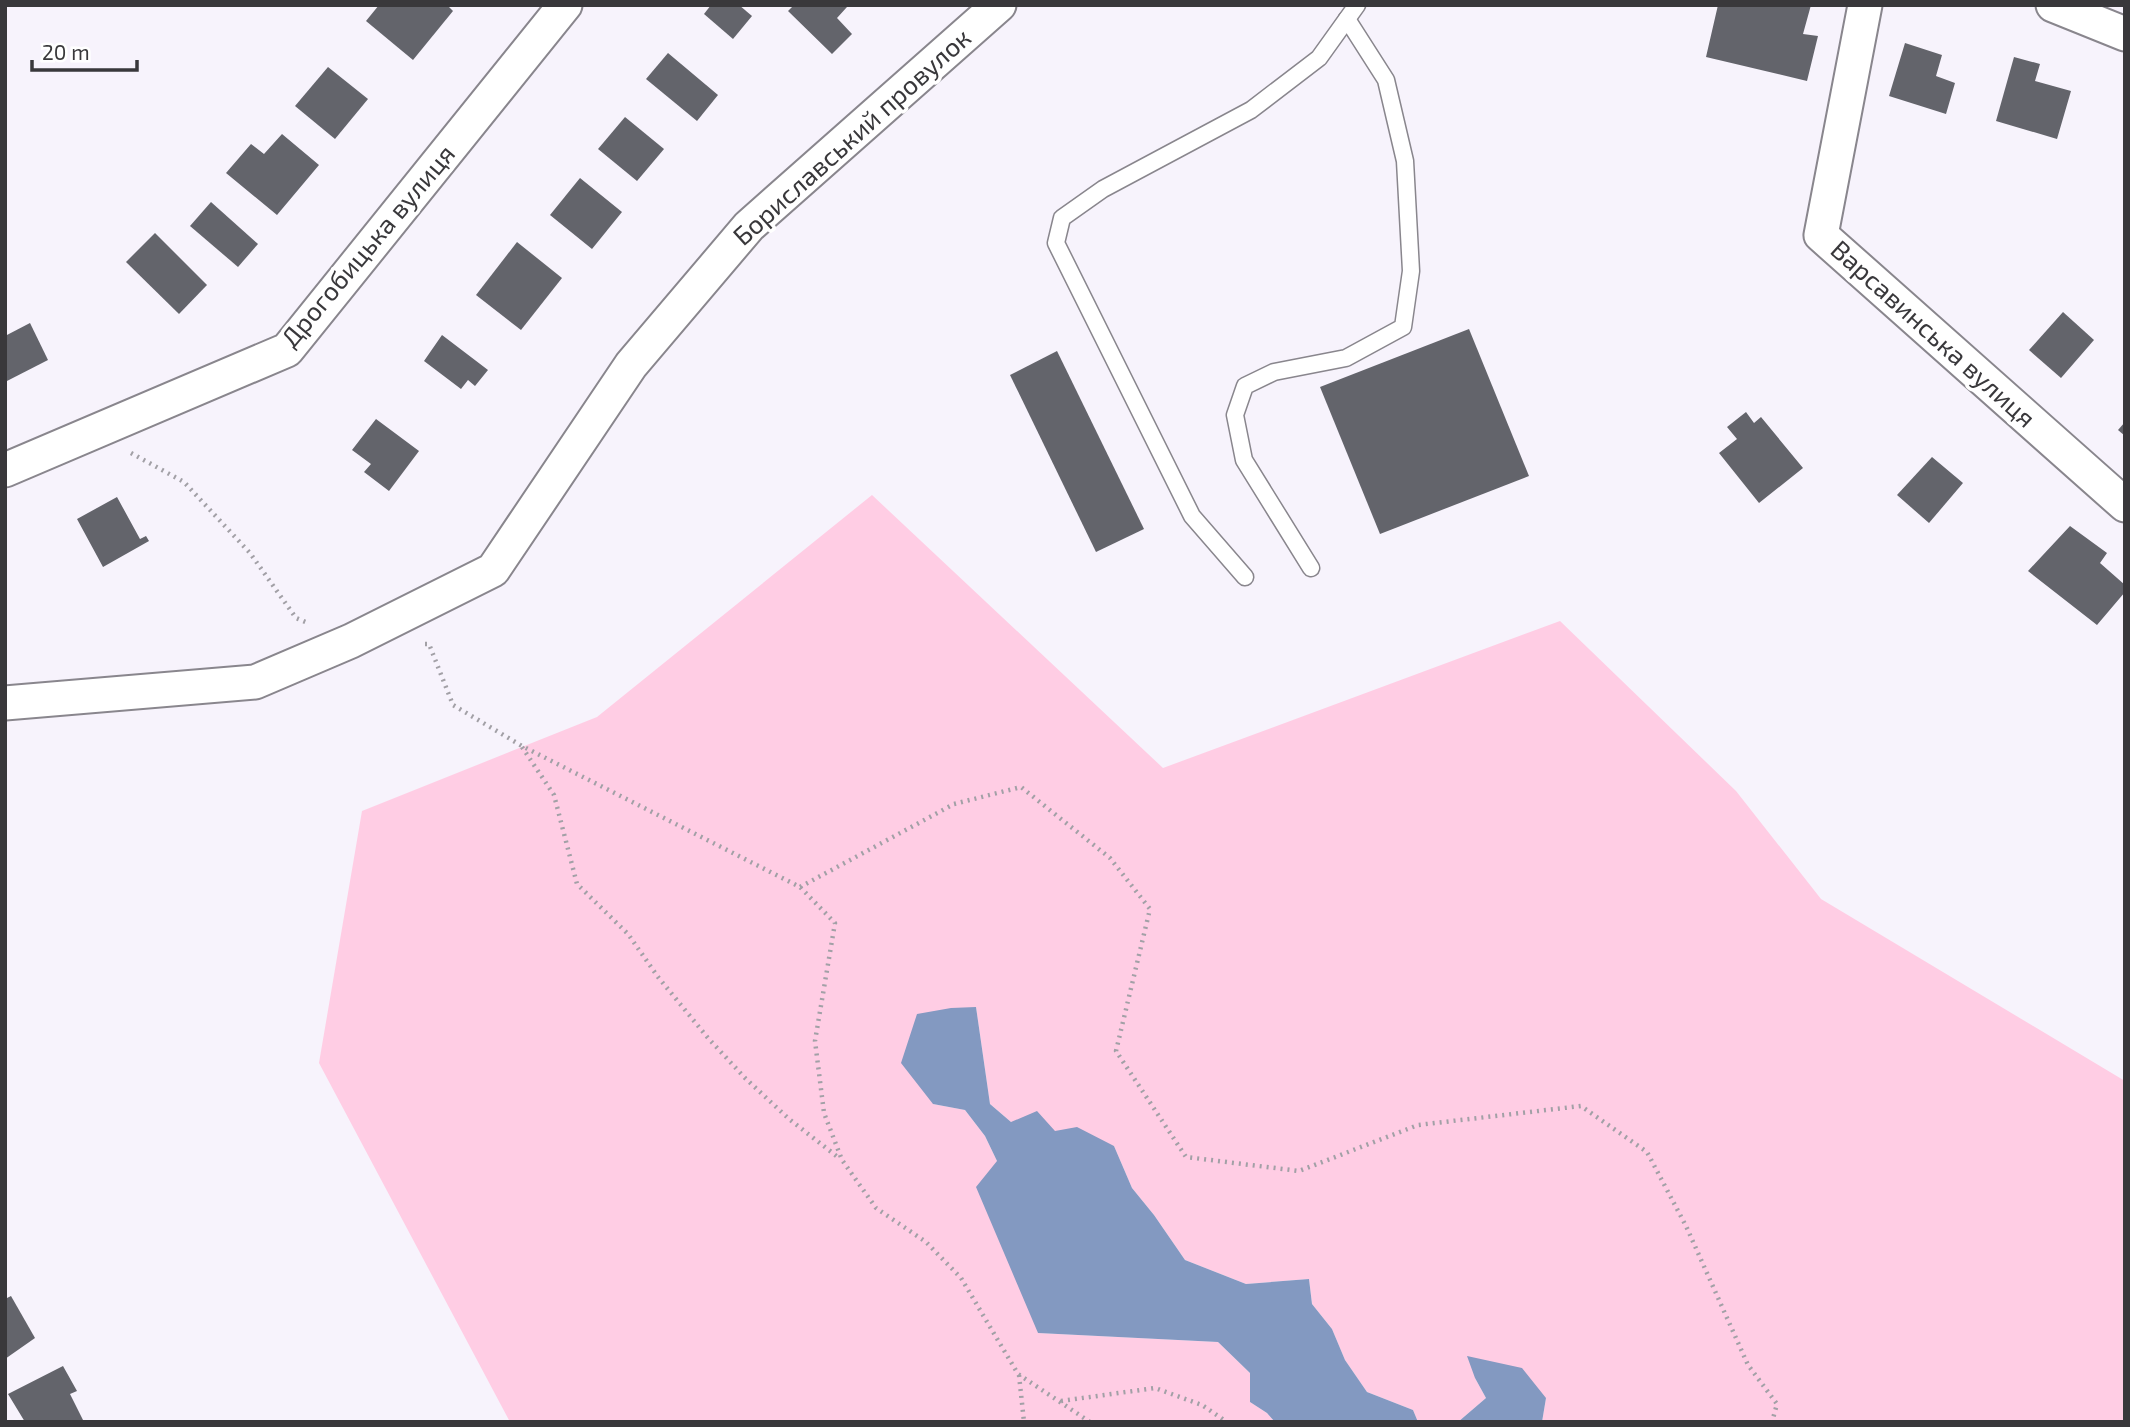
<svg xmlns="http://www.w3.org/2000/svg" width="2130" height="1427" viewBox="0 0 2130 1427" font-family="'Exo 2',sans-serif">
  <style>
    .green { fill: #ffcde4 }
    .water { fill: #8399c1 }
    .building { fill: #63646b }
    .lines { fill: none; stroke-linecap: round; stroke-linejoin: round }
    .lane-casing { stroke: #89868d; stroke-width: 19 }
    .street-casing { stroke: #89868d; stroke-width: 37 }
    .path { stroke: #a2a0a6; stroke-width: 4.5; stroke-dasharray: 2 5; stroke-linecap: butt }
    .lane { stroke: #fff; stroke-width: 16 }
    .street { stroke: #fff; stroke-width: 33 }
    .labels { text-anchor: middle; stroke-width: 7; stroke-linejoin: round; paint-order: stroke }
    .street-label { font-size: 26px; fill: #39383b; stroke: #fff }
  </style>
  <rect width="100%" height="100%" fill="#f7f3fc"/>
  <path class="green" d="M872,495L1163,768L1560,621L1736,791L1821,899L2125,1081V1422H1542L1546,1398L1475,1378L1486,1398L1458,1422H1418L1413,1410L1367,1392L1345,1360L1332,1329L1312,1304L1309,1279L1246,1284L1185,1260L1154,1215L1132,1188L1114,1146L1011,1122L990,1104L976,1007L933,1104L965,1110L985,1136L997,1161L1038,1333L1218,1342L1250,1373V1402L1267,1413L1275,1422H510L319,1063L362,811L597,717Z"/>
  <g class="water">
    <path d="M976,1007L990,1104L1011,1122L1037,1111L1055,1131L1077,1127L1114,1146L1132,1188L1154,1215L1185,1260L1246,1284L1309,1279L1312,1304L1332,1329L1345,1360L1367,1392L1413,1410L1418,1422H1275L1267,1413L1250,1402V1373L1218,1342L1038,1333L976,1187L997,1161L985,1136L965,1110L933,1104L901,1063L917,1014L951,1008Z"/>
    <path d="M1467,1356L1522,1368L1546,1398L1542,1422H1458L1486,1398L1475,1378Z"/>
  </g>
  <g class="building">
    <path d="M379,5H447L453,11L413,60L366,21Z"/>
    <path d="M711,5H739L752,16L733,39L704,14Z"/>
    <path d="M794,5H845L847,7L837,18L852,34L832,54L788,11Z"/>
    <path d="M1718,5H1811L1803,34L1818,36L1807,81L1706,57Z"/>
    <path d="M1905,43L1942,55L1936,76L1955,83L1946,114L1889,96Z"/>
    <path d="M668,53L718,95L697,121L646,79Z"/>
    <path d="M2014,57L2040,64L2035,81L2071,91L2057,139L1996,121Z"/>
    <path d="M328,67L368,99L335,139L295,106Z"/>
    <path d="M625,117L664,149L637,181L598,149Z"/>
    <path d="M282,134L319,165L277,215L226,173L251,144L264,154Z"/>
    <path d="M580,178L622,212L592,249L550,215Z"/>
    <path d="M211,202L258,244L238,267L190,226Z"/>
    <path d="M155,233L207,285L179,314L126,262Z"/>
    <path d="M517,242L562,278L521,330L476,295Z"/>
    <path d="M2063,312L2094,340L2061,378L2029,350Z"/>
    <path d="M30,323L48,360L5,382V336Z"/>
    <path d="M1469,329L1529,476L1380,534L1320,387Z"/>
    <path d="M442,335L488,370L475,386L468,380L461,389L424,361Z"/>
    <path d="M1057,351L1144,529L1096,552L1010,375Z"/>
    <path d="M1746,412L1754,423L1761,417L1803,468L1759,503L1719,453L1737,439L1727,427Z"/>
    <path d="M376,419L419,451L389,491L364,472L371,464L352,450Z"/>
    <path d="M2125,422V436L2118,430Z"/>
    <path d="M1932,457L1963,483L1929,523L1897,495Z"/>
    <path d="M117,497L140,539L146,536L149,541L103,567L77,519Z"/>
    <path d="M2070,526L2107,553L2100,563L2125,585V592L2097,625L2028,571Z"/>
    <path d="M11,1296L35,1338L5,1359V1299Z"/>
    <path d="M63,1366L77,1391L70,1394L84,1422H25L8,1394Z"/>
  </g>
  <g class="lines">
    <g class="lane-casing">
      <g id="lane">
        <path d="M1311,568L1244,460L1235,415L1245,386L1274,372L1346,358L1403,327L1411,271L1405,161L1386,80L1347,19"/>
        <path d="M1245,577L1192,516L1056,243L1062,218L1103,189L1251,110L1319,58L1357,5"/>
      </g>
    </g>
    <g class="street-casing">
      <g id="street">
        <path d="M1865,5L1821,235L2125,505"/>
        <path d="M2053,5L2125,34"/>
        <path d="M5,470L287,350L565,5"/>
        <path d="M5,703L255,682L351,641L493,570L631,365L749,226L999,5"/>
      </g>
    </g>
    <g class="path">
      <path d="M131,453L184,482L250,553L296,618L308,623"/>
      <path d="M425,644H429L453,705L522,746L800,887L835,923L815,1041L824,1113L842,1160L876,1208L926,1242L961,1278L1018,1374L1090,1422"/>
      <path d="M522,747L554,795L577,884L628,934L658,977L708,1038L745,1078L789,1119L839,1158"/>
      <path d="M800,887L954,804L1021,787L1110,858L1150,909L1116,1051L1186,1157L1299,1171L1418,1125L1581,1106L1647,1152L1686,1226L1748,1365L1777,1404L1772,1422"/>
      <path d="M1019,1375L1024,1422"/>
      <path d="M1061,1401L1155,1388L1202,1405L1227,1422"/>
    </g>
    <use href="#lane" class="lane"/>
    <use href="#street" class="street"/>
  </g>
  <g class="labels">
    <g class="street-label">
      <text transform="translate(852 137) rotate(-42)" y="9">Бориславський провулок</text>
      <text transform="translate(368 246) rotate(-50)" y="9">Дрогобицька вулиця</text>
      <text transform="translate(1933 334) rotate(42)" y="9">Варсавинська вулиця</text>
    </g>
  </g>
  <rect width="2130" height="1427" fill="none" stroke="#39383b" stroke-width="14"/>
  <path d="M32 60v10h105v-10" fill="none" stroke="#39383b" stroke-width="3.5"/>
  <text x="42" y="60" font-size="21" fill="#39383b" stroke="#ffffff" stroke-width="5" paint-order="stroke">20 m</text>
</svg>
